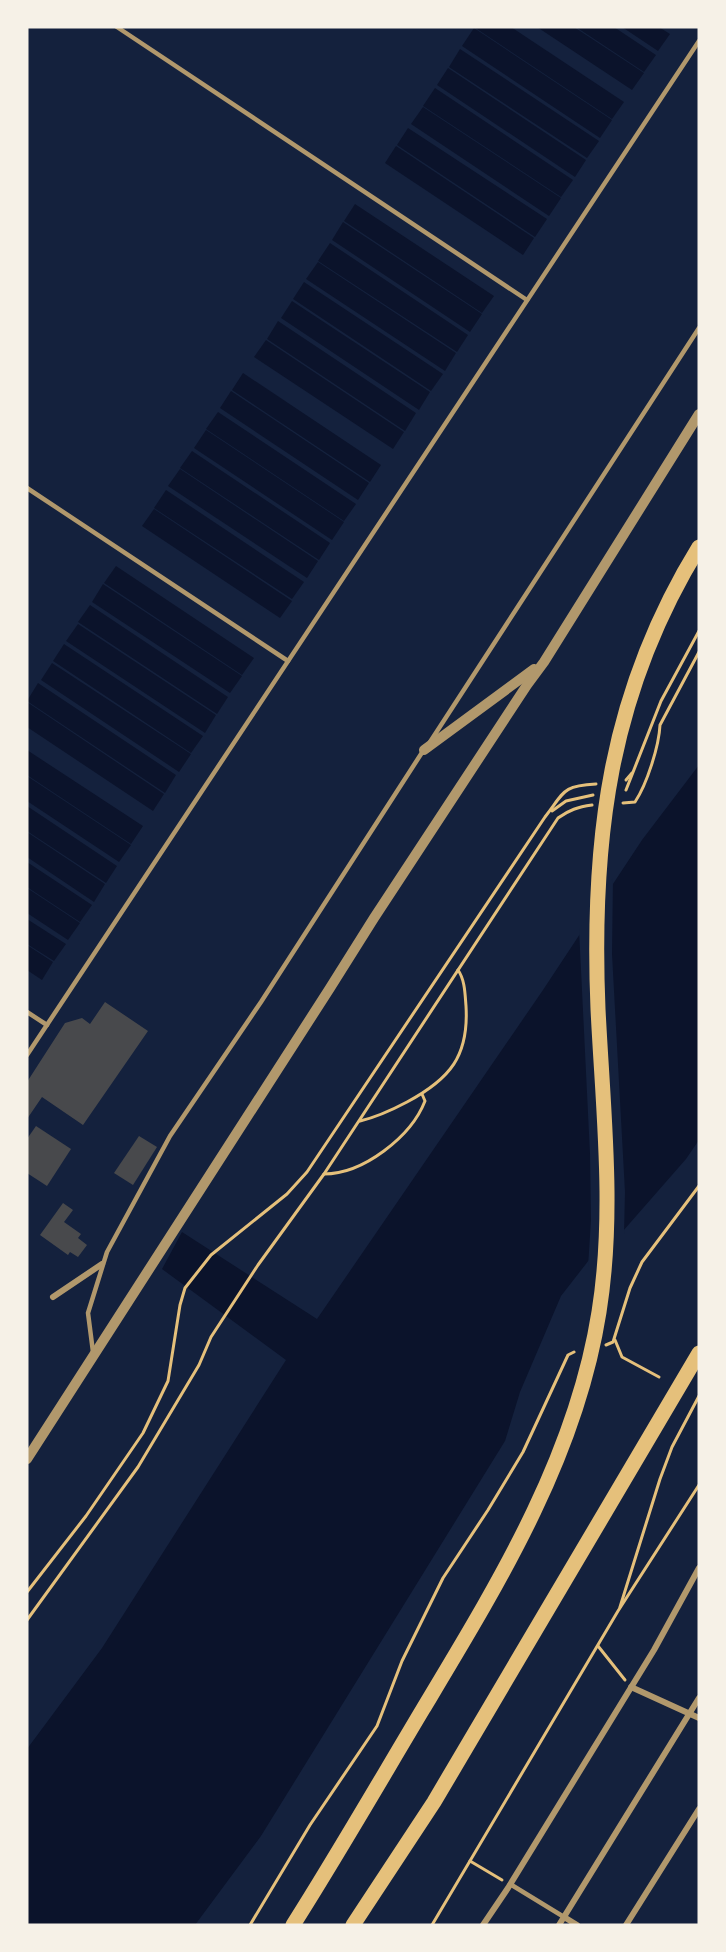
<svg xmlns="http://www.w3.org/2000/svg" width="726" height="1952" viewBox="0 0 726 1952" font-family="Merriweather,serif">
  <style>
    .water { fill: #0b132b }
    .pier { fill: #14213d }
    .building { fill: #48494c }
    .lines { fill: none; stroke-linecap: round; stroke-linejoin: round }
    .path { stroke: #e5c07b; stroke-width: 3 }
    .service { stroke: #b1986c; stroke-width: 4.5 }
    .minor { stroke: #b1986c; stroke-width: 6 }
    .tertiary { stroke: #b1986c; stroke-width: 10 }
    .trunk { stroke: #e5c07b; stroke-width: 15 }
  </style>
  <rect width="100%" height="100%" fill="#14213d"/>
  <g class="water">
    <path d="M474,27H511L624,102L612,119Z"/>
    <path d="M537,27H574L644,73L632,90Z"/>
    <path d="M576,27H614L656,55L644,72Z"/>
    <path d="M622,27H659L670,34L658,51Z"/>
    <path d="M474,28L612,120L600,138L462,46Z"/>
    <path d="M460,49L599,141L587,158L449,67Z"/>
    <path d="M448,68L586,160L575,177L437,85Z"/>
    <path d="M435,88L573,180L561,197L423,106Z"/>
    <path d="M423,107L561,198L549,216L411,124Z"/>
    <path d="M408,128L547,219L535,237L397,145Z"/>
    <path d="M396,146L534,238L523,255L385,163Z"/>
    <path d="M355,204L494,296L482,313L344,221Z"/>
    <path d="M343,222L482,314L470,332L332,240Z"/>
    <path d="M330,243L468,335L457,352L318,261Z"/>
    <path d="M318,262L456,353L445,371L306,279Z"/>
    <path d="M304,282L443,374L431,391L293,299Z"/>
    <path d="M292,301L430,392L419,410L281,318Z"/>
    <path d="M278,321L416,413L405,431L267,339Z"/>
    <path d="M266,340L404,432L393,449L254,357Z"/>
    <path d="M243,373L381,465L370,482L232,390Z"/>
    <path d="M231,391L369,483L358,500L220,408Z"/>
    <path d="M218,412L356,504L344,521L206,429Z"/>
    <path d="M206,430L344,522L332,540L194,448Z"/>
    <path d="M192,451L330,543L319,560L180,468Z"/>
    <path d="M180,469L318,561L307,578L168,486Z"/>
    <path d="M166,490L304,582L292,599L154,508Z"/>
    <path d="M154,509L292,601L280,618L142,526Z"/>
    <path d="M116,566L254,658L242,675L104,583Z"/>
    <path d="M103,584L242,676L230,693L92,602Z"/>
    <path d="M90,605L228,697L217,714L78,622Z"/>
    <path d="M78,624L216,715L205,733L66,641Z"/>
    <path d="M64,644L203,736L191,753L53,661Z"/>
    <path d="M52,663L191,754L179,772L41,680Z"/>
    <path d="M38,683L176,775L165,793L27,701Z"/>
    <path d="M27,702L164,794L153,811L27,727Z"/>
    <path d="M27,750L143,826L131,844L27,775Z"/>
    <path d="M699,765V1140L686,1159L623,1231L589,1260L561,1296L520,1392L505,1441L261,1836L195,1925H27V1749L102,1648L286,1360L162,1269L182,1232L317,1319L543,990L642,840Z"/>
    <path d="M27,776L131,845L119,862L27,801Z"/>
    <path d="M27,806L117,866L106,883L27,831Z"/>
    <path d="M27,832L105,884L94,902L27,857Z"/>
    <path d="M27,862L92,905L80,922L27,887Z"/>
    <path d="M27,888L80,923L68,940L27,913Z"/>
    <path d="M27,919L66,944L54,961L27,944Z"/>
    <path d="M27,945L53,962L42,980L27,970Z"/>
  </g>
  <path class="pier" d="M613,878L612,954L625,1192L624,1234L588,1267L591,1220L590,1154L579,929Z"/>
  <g class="building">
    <path d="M105,1002L148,1031L83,1125L42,1097L27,1119V1082L65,1023L82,1018L90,1024Z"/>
    <path d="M36,1126L71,1149L47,1186L27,1173V1139Z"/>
    <path d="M139,1136L157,1147L133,1185L114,1173Z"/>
    <path d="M63,1203L73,1210L64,1222L81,1234L78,1238L87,1245L78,1257L70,1252L68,1255L40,1235Z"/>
  </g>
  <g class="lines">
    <g class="path">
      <path d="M626,780L632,773"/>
      <path d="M626,790L661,701L699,631"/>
      <path d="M623,803L635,802C647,784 659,746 660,725L699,652"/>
      <path d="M552,811L566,801L593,795"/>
      <path d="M360,1121C377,1117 392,1110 407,1102C450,1079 469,1056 466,1006C465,994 465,980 458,970"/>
      <path d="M324,1174C363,1174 411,1137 425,1101L422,1094"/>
      <path d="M615,1340L622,1357L659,1377"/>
      <path d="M606,1345L613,1342L630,1288L642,1262L699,1186"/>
      <path d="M27,1592L86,1516L143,1433L168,1381L180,1305L185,1288L211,1255L287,1194L307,1172L545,817C565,791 562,786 596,784"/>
      <path d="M620,1607L660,1479L672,1447L699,1396"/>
      <path d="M27,1620L138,1467L199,1365L211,1337L258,1265L324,1174L558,818C569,810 578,807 592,805"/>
      <path d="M598,1646L625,1680"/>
      <path d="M470,1861L502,1880"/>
      <path d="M250,1925L310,1825L377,1726L402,1661L443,1578L488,1510L523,1452L568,1355L574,1352"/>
      <path d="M432,1925L618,1611L699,1485"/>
    </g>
    <g class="service">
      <path d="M117,27L527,300"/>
      <path d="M27,488L288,661"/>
      <path d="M430,742L699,328"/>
      <path d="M27,1012L47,1025"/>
      <path d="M27,1055L699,41"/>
      <path d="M93,1352L88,1313L107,1252L170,1136L261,1002L423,751"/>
      <path d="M510,1884L564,1917"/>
    </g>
    <g class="minor">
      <path d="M53,1297L102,1264"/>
      <path d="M631,1687L699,1718"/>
      <path d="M564,1917L577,1925"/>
      <path d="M483,1925L508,1888L654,1650L699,1568"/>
      <path d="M559,1925L699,1698"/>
      <path d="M626,1925L699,1809"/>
    </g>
    <g class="tertiary">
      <path d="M424,750L534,669"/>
      <path d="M27,1459L330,988L374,918L527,685L544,662L699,414"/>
    </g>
    <g class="trunk">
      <path d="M293,1925C338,1854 380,1781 423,1709C498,1584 576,1458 599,1312C615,1212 603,1111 598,1009C591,841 609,693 699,547"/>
      <path d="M353,1925L434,1802L699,1353"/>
    </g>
  </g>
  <rect width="726" height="1952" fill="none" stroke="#f6f1e7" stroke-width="57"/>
</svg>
